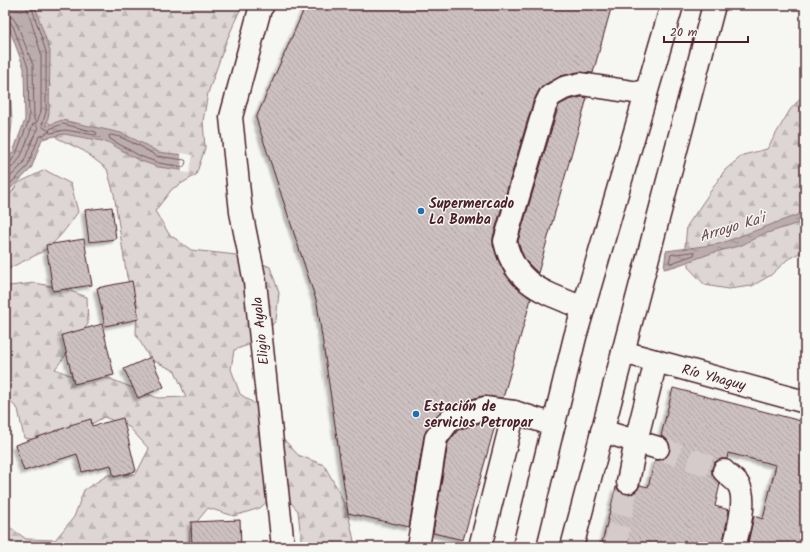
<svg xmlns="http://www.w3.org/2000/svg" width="810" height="552" viewBox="0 0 810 552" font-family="Kalam,sans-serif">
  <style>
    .forest { fill: url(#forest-firs); stroke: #947a80 }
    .water { fill: url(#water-ripples); stroke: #8e747a }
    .pier { fill: #f6f6f2 }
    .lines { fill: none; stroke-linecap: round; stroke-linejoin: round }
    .shore { stroke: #77585f; stroke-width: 1 }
    .building { fill: url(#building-back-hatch); stroke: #4a1f2b; filter: url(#shadow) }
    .minor-tunnel { stroke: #d4cbca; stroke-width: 22; stroke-dasharray: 22 11; stroke-linecap: butt }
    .minor-casing { stroke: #4a1f2b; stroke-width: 25 }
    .highway-casing { stroke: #4a1f2b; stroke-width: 25 }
    .minor { stroke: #f6f6f2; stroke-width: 22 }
    .highway { stroke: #f6f6f2; stroke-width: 22 }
    .poi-dot { fill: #1f6fb2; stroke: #f6f6f2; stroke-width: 1.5 }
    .labels { text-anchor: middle; stroke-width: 3; stroke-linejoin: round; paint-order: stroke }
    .poi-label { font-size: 14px; font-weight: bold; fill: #4a1f2b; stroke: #f6f6f2; text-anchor: start }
    .street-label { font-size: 14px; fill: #4a1f2b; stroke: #f6f6f2 }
    .water-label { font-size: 15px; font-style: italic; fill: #6c4a52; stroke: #f6f6f2 }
  </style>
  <defs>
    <pattern id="forest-firs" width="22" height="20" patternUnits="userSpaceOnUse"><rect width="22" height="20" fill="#ddd6d5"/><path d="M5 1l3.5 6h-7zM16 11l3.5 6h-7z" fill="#bfb7b7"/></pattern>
    <pattern id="water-ripples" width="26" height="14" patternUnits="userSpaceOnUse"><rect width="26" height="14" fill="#bbadae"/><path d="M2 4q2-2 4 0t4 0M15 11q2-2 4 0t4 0" fill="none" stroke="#9a8c8e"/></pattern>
    <pattern id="building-back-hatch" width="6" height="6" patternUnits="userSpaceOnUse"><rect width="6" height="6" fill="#ccc1c0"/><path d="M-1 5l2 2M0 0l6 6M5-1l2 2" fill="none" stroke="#b1a5a5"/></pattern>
    <filter id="shadow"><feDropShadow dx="-3.5" dy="3.5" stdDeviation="1" flood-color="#0004"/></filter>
  </defs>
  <rect width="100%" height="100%" fill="#f6f6f2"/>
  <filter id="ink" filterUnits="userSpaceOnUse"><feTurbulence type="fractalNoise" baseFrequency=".025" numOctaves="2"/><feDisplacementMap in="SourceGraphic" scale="8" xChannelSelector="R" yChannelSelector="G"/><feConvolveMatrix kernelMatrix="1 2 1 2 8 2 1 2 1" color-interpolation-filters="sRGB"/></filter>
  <g filter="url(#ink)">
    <g class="forest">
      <path d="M27,5H242L226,42L208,93L203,121L205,148L196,175L172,189L155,211L169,234L191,250L246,256L270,267L279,293L276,320L260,341L234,350L231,369L240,394L267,412L280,435L298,455L324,465L337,488L348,513L354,541V547H302L298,511L280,490L260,508L234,516L208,508L190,530L189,547H5V524L26,539L55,540L74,517L84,490L108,475L136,474L149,449L129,427L104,417L77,432L51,442L24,438L18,409L5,397V292L9,286L35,283L62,288L87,297L88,324L72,347L55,369L80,379L108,378L158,398L186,397L175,371L150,359L136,334L137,305L127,277L114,194L107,169L84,151L57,138L42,112Z"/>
      <path d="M5,46L8,54L12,122L9,149L5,153Z"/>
      <path d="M805,93V250L788,259L771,275L752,286L728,289L705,285L690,269L685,247L687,226L725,170L743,155L767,149L790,110Z"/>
      <path d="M45,170L71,184L78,212C67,227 56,245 38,254C27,260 16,264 5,271V202L18,183Z"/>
    </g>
    <g class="water">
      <path d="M5,5H34L35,7L50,51L49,113L46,126L62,120L121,133L144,144L158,152L191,156L188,171L158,167L138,160L108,142L64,134L42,139L31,169L5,194V163L13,152L25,120L24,68L9,28L5,22Z"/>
      <path d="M805,212V221L761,235L742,245L712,253L676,266L664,269L666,251L719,244Z"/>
    </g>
    <path class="pier" d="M181,153L193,155L189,173L182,172Z"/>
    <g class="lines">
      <g class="shore">
        <path d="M5,15L12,17L17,24L33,65L34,120L37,122L41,111V53L26,5"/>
        <path d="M5,20L9,21L13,26L28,67L29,120L16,154L10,163L5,165"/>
        <path d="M63,124L96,132L97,134L95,135L65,130L51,133L49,132L50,129Z"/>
        <path d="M111,135L120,137L142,147L156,156L185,160L186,161L185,165L183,167L159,163L140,156L110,139L109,136Z"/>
        <path d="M5,170C21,169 28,136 33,124L36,123L38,130L34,136L23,164L5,182"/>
        <path d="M5,189L27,167L39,137L49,132L48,130L44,128L42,125L46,112V52L31,5"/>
        <path d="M693,252L695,253L694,255L671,263L669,262L671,255Z"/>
      </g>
    </g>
    <g class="building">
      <path d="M306,5H612L593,73L578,72L561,76L544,85L539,90L533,102L493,237V245L498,260L505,274L516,287L531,299L503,398L482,396L446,407L440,412L426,431L424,436L409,527L348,513L317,303L256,118Z"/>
      <path d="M582,97L587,98L538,273L526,261L521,251L518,241L557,111L559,105L569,100Z"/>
      <path d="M112,207L116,239L89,242L85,210Z"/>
      <path d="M84,239L92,285L53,291L46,245Z"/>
      <path d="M132,281L139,319L105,326L97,288Z"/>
      <path d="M102,324L114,375L74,384L62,335Z"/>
      <path d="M151,357L164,387L138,398L124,369Z"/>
      <path d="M673,388L805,422V547H747L754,516L763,519L776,465L728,453L727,459H721L715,462L712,468V475L720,484L715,506L729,510L722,547H601L616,487L620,492L626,494H632L637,490L640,485L648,487L655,460H661L666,457L670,452V446L667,440L661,436Z"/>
      <path d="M123,418L136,471L114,477L111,465L82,472L77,454L24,471L15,445L70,426V425L91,419L92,426Z"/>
      <path d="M486,421L496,422L463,540L433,533L448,443L458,430Z"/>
      <path d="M240,520L241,547H192L191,522Z"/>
    </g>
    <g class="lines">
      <g class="minor-tunnel">
        <path d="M658,448L724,471"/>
        <path d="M615,547L628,482"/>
      </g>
      <g class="minor-casing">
        <g id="minor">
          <path d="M263,5L260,9L231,117L241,212L255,282L283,547"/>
          <path d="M583,308C545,292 515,286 505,241L545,106L550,96L564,88L581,84L646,94"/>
          <path d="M623,352L805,402"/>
          <path d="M602,431L658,448"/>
          <path d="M724,471C728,475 735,480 738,484C748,499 738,531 734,547"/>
          <path d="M628,482L636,441L656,361"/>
          <path d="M418,547L431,471L436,438L450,419L485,408L514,412L554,425"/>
          <path d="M480,547L514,412"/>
        </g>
      </g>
      <g class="highway-casing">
        <g id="highway">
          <path d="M524,547L575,337L672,5"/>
          <path d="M572,547L714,5"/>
        </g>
      </g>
      <use href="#minor" class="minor"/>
      <use href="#highway" class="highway"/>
    </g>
  </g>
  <g class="poi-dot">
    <circle cx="421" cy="211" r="4"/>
    <circle cx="416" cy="414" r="4"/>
  </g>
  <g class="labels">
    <g class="poi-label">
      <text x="429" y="208">Supermercado<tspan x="429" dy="16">La Bomba</tspan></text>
      <text x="424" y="411">Estación de<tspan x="424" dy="16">servicios Petropar</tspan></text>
    </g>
    <g class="street-label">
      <text transform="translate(260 331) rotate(-96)" y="5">Eligio Ayala</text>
      <text transform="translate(714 377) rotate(15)" y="5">Río Yhaguy</text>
    </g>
    <g class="water-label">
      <text transform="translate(732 227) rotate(-17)" y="5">Arroyo Ka'i</text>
    </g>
  </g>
  <rect width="810" height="552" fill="none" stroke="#f6f6f2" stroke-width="20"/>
  <rect x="10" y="10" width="790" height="532" fill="none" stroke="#4a1f2b" stroke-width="1.5" filter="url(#ink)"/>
  <path d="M664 36v6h84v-6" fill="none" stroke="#4a1f2b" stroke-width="2"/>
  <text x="670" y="36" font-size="12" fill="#4a1f2b" stroke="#f6f6f2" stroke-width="3" paint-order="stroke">20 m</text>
</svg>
